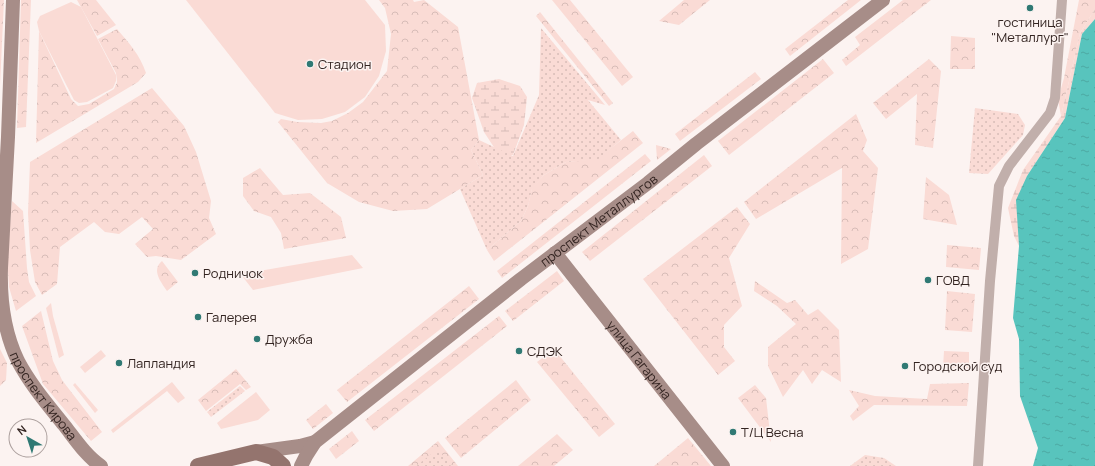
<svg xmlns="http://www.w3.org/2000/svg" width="1095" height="466" viewBox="0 0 1095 466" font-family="Manrope,sans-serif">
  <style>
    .grass { fill: #fadbd5 }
    .forest { fill: url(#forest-crowns) }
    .wetland { fill: url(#wetland-marsh) }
    .park { fill: url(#park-dots) }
    .water { fill: url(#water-ripples) }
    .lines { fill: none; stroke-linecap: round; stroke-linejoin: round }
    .minor { stroke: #c1afab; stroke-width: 10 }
    .secondary { stroke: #a78d88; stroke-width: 14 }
    .primary { stroke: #94746e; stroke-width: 16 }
    .poi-dot { fill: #307974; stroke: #fcf3f1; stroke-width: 1.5 }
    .labels { text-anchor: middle; stroke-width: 3; stroke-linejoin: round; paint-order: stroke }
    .poi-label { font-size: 13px; fill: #332421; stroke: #fcf3f1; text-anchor: start }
    .street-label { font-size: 13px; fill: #332421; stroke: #fcf3f1 }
  </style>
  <defs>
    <pattern id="forest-crowns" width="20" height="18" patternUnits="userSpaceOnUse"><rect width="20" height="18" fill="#fadbd5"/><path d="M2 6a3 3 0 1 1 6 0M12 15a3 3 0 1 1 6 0" fill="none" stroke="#d7bcb7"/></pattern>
    <pattern id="wetland-marsh" width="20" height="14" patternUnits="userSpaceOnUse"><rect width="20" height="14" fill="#fadbd5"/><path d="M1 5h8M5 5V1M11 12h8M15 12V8" fill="none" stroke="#d7bcb7"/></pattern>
    <pattern id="park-dots" width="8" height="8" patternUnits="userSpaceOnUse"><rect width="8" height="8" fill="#fadbd5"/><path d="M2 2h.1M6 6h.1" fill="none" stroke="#d7bcb7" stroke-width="1.8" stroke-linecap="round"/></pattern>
    <pattern id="water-ripples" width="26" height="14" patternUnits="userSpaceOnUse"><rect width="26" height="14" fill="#58c4bd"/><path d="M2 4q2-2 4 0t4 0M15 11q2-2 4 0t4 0" fill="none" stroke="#4da8a2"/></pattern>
  </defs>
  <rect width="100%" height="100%" fill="#fcf3f1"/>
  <g class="grass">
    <path d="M186,0H365L385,25L386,51L379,76L365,97L345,112L322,119L298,120L275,113Z"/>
    <path d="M71,2L81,7L116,75V81L113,88L87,102L79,103L74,100L39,31L37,22L40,16Z"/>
    <path d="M352,255L363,268L253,290L239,272L259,271Z"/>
    <path d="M51,303L53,316L64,355L59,358L46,308Z"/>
    <path d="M101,350L106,356L85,373L80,367Z"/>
    <path d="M172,382L185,398L178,403L167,391L113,433L111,430Z"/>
    <path d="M75,383L98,410L95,413L73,385Z"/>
    <path d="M256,392L270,410L258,420L221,429L217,423Z"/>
  </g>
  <g class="forest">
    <path d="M0,0H4L0,85Z"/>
    <path d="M21,0H31L26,127L17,128Z"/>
    <path d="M77,0H96L116,25L97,36Z"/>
    <path d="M379,0H413L414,2L424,0L458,27L479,140L471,150L483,175L427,209L393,211L359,202L327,183L278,122L281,119L297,122L321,123L332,121L348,113L363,102L387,71L391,34L385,8Z"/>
    <path d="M552,0H570L633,77L622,86Z"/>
    <path d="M684,0H710L679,25L659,21Z"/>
    <path d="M848,0H861L790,56L785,49Z"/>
    <path d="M903,0H931L846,66L842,60L860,45L855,37Z"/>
    <path d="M1079,0H1095V9L1080,33L1061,116L1058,99L1064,78Z"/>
    <path d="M540,12L613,103L609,106L536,16Z"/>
    <path d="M117,29C129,43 140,55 146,73L138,82L36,143L39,31L71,99L78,106L89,104L114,89L117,82L116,73L98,39Z"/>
    <path d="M951,36L975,38V69H950Z"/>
    <path d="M823,59L834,73L729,155L718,141Z"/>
    <path d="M929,59L941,71L933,148L915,145L917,94L886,119L873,103Z"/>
    <path d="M755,72L761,79L680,141L675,134Z"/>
    <path d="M152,88L184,126L196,152L211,201L209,218L216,234L181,260L156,256L147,257L135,244L153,229L142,217L119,234L105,232L94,222L60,247L57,284L42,295L35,282L30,250L28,213L30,162Z"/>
    <path d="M856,114L867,140L863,151L878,168L868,249L841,264L842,168L756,219L744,202Z"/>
    <path d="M633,131L643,143L494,261L487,250L521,221L528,206L532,188L544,175L566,162L597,159Z"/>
    <path d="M656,145L671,149L657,160Z"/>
    <path d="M645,154L651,161L502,278L497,271Z"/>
    <path d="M704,155L712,166L590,261L582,252Z"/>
    <path d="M260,168L283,195L310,193L341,217L346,238L284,249L281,233L271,217L254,211L243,196V178Z"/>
    <path d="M926,177L949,195L957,225L923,219Z"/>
    <path d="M12,201L23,211L27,268L29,282L36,296L16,311L9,287L7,259Z"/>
    <path d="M737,207L750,224L729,258L742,306L724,325V347L735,361L718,375L643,279Z"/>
    <path d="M947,245L981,248L979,270L946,267Z"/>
    <path d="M162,261L178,282L167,291C161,282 151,270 162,261Z"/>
    <path d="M557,271L564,281L513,321L505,311Z"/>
    <path d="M755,281L787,303L795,300L808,315L818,309L839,330L841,382L822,370L812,384L803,370L783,397L768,366V347L796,324L777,306L754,291Z"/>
    <path d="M469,286L479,299L347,402L337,390Z"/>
    <path d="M947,291L975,294L972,332L945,330Z"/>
    <path d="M41,311L53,361L62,380L102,432L91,441L43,384L22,326Z"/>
    <path d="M499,316L507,326L374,431L365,420Z"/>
    <path d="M0,349L7,363L6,380L0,386Z"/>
    <path d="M554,349L615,424L599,437L537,362Z"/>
    <path d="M944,351L969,352V369L943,367Z"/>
    <path d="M236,369L251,387L246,390L240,384L206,411L198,400Z"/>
    <path d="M516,380L531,400L461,458L445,438Z"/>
    <path d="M969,383L967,406L874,405L853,421L850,416L859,406L849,390L875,396L927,399L930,384Z"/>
    <path d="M755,385L766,398L771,442L738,398Z"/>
    <path d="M326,404L333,413L313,429L306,420Z"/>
    <path d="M352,431L359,441L336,459L329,449Z"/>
    <path d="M557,434L573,450L554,466H518Z"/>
    <path d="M688,438L711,466H654Z"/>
    <path d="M438,441L458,466H408Z"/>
  </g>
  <g class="wetland">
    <path d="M1095,9V19L1082,34L1065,118L1027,176L1018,227L1019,246L1014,236L1008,208L1023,170L1061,116L1080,33Z"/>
    <path d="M499,79L520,86L527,97L524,125L513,155H499L484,132L472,98L477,83Z"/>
  </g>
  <g class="park">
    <path d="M541,28L605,105L588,100L621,140L597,160L566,162L544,175L532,189L528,206L521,221L487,250L460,189L483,175L471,150L479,140L513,156L539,95Z"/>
    <path d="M975,108L1018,114L1025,125L1023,135L988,174L969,173Z"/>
    <path d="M240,386L245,391L211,417L207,412Z"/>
    <path d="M438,449L451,466H416Z"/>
    <path d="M865,455L884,458L896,466H850Z"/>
  </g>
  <path class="water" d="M1095,19V466H1033L1038,448L1020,396L1019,339L1013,318L1019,246L1016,200L1027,176L1065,118L1082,34Z"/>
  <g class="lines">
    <path class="minor" d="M978,466L990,281L999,186L1009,166L1050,113L1055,98L1062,0"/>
    <g class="secondary">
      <path id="s1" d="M13,0L8,137L1,268C0,300 4,332 18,361C30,384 48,405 64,425C75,439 86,456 101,466"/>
      <path id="s2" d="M555,253L723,466"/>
      <path d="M256,452L300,446L315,442"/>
      <path id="s3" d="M301,466L306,456L315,442L521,279L648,183L696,144L883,0"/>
    </g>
    <path class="primary" d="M198,466L256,452L273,457L283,466"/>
  </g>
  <g class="poi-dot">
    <circle cx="1030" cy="8" r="4"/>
    <circle cx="310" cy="64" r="4"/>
    <circle cx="195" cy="273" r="4"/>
    <circle cx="928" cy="280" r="4"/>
    <circle cx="198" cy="317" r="4"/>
    <circle cx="257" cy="339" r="4"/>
    <circle cx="519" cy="351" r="4"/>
    <circle cx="119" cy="363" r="4"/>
    <circle cx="905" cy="366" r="4"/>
    <circle cx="733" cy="432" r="4"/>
  </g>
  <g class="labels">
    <g class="poi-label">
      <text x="1030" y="27" text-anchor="middle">гостиница<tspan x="1030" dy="15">"Металлург"</tspan></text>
      <text x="318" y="69">Стадион</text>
      <text x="203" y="278">Родничок</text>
      <text x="936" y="285">ГОВД</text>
      <text x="206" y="322">Галерея</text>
      <text x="265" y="344">Дружба</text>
      <text x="527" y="356">СДЭК</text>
      <text x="127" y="368">Лапландия</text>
      <text x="913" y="371">Городской суд</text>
      <text x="741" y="437">Т/Ц Весна</text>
    </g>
    <g class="street-label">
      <text dy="5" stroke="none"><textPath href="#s3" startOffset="388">проспект Металлургов</textPath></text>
      <text dy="5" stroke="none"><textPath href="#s2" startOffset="136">улица Гагарина</textPath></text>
      <text dy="5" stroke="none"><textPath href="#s1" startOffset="407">проспект Кирова</textPath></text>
    </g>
  </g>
  <g transform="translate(28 438) rotate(321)"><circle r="19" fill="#fcf3f1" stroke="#aca09e"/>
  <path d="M0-3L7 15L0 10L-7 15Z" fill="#307974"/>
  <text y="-6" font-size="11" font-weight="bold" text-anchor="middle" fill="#332421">N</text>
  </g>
</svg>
